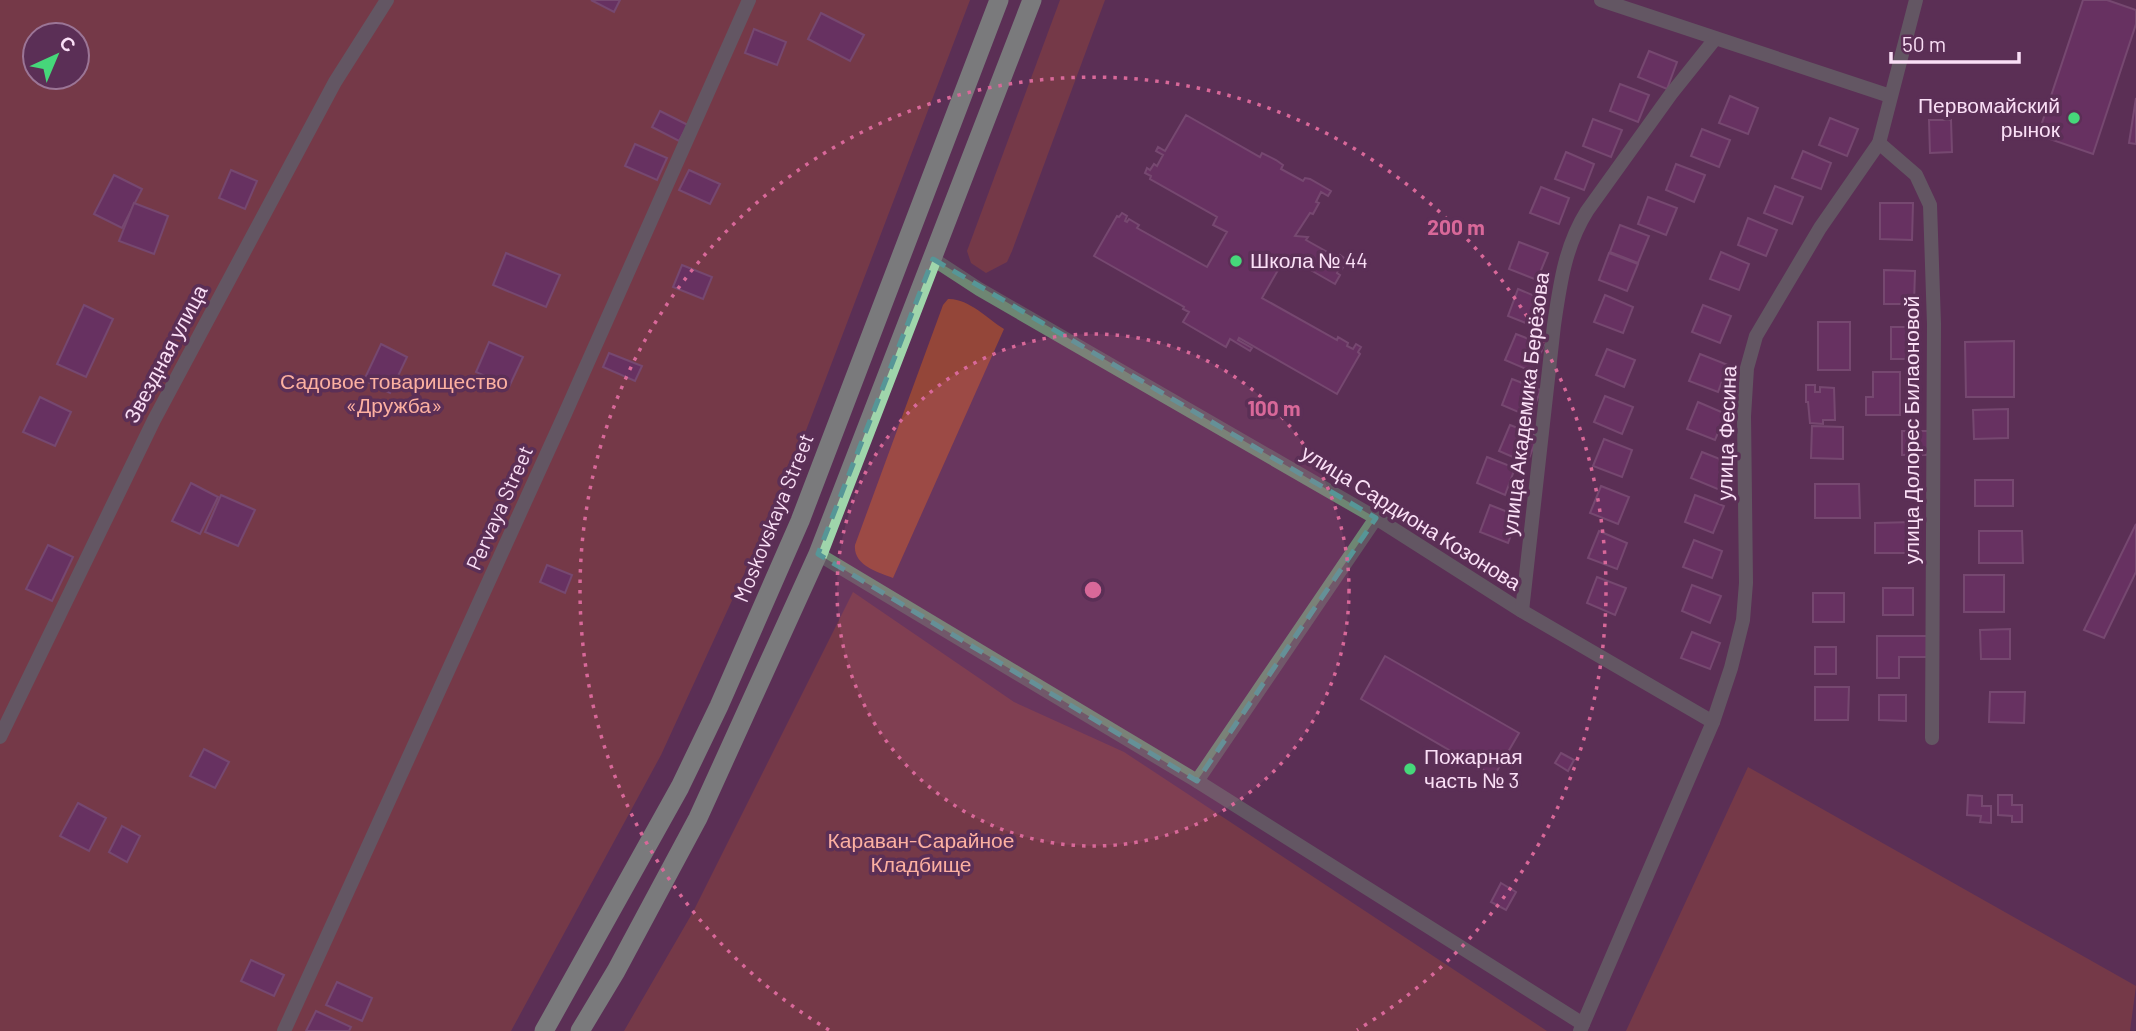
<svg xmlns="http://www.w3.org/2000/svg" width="2136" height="1031" viewBox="0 0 2136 1031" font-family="Barlow,sans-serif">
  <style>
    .green { fill: #944639; fill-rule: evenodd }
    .building { fill: #773470; stroke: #976690; stroke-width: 2 }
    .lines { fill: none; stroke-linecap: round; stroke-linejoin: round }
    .minor { stroke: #6e8673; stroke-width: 14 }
    .trunk { stroke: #9fd5ab; stroke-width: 19 }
    .marked { fill: none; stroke: #569697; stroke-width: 5; stroke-dasharray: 14 9; stroke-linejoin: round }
    .ring { fill: none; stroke: #d86899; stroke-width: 3.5; stroke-dasharray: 3.5 7 }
    .poi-dot { fill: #46d77a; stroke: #5b2f56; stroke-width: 2.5 }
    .labels { text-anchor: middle; stroke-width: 7; stroke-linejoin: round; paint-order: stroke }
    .poi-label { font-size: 21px; fill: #fadff6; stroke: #5b2f56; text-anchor: start }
    .street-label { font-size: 21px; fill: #fadff6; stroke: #5b2f56 }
    .park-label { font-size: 21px; fill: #fcb0a1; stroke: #5b2f56 }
    .centre { fill: #d86899; stroke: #5b2f56; stroke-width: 3.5 }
    .ring-label { font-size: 21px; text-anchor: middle; font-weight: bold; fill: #d86899; stroke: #5b2f56; stroke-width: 7; stroke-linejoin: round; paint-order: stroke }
  </style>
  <rect width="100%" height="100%" fill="#5b2f56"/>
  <g class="green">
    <path d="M0,0H970L786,483L661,755L511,1031H0ZM35,35H77V77H35Z"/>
    <path d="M1060,0H1105L1012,251L1007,262L986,273L971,263L967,251Z"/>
    <path d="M948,299C968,298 988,319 1004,329L893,578C877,572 853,565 855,545L943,305Z"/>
    <path d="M853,592L1014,702L1124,752L1547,1031H624L693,912Z"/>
    <path d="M1748,767L2136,986L2130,1031H1626Z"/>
  </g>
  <g class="building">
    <path d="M591,0H620L614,12Z"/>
    <path d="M2083,0H2107L2136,10V24L2093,154L2038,135Z"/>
    <path d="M821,13L864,35L850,61L808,39Z"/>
    <path d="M754,29L786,42L777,65L745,53Z"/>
    <path d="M1649,51L1677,62L1667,89L1638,77Z"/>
    <path d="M1620,84L1649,95L1638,122L1610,111Z"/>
    <path d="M1730,96L1758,108L1748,134L1719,123Z"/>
    <path d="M2136,98V144L2129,143Z"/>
    <path d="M660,111L688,125L679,141L652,127Z"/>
    <path d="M1186,115L1260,157L1262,153L1276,160L1283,165L1281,169L1303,181L1305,178L1310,179L1331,191L1328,196L1321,192L1316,202L1319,203L1313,214L1310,213L1295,236L1308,237L1306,240L1338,258L1340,255L1347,260L1342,269L1339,268L1337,273L1340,275L1335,284L1286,256L1262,298L1337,340L1338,337L1348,343L1347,346L1353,349L1356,344L1361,347L1358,352L1360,354L1337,394L1239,338L1238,340L1252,348L1250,351L1230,339L1226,347L1183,322L1189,312L1183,309L1184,307L1094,256L1117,216L1119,217L1122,213L1127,216L1125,221L1127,222L1129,219L1139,225L1137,228L1207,267L1227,232L1213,225L1217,217L1150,179L1151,176L1145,173L1147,168L1150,170L1154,164L1157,166L1163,155L1156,151L1158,147L1165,151Z"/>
    <path d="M1830,118L1858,129L1847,156L1819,145Z"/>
    <path d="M1593,119L1622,130L1611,157L1583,146Z"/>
    <path d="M1929,120H1951L1952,152L1930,153Z"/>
    <path d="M1702,129L1730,140L1719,167L1691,156Z"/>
    <path d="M635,144L667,158L657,180L625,166Z"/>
    <path d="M1803,151L1831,163L1821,189L1792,178Z"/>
    <path d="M1566,152L1594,164L1584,190L1555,179Z"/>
    <path d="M1676,164L1705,175L1694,202L1666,190Z"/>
    <path d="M231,170L257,181L245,209L219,198Z"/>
    <path d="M689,170L720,184L710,204L679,190Z"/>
    <path d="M114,175L142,189L122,228L94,214Z"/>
    <path d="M1775,186L1803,197L1792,224L1764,213Z"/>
    <path d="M1541,187L1569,198L1559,224L1530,213Z"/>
    <path d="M1648,197L1677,208L1666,235L1638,224Z"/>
    <path d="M134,203L168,216L154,254L119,241Z"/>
    <path d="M1880,203H1913L1912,240L1880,239Z"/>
    <path d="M1748,218L1777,230L1766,256L1738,245Z"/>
    <path d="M1620,225L1649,236L1638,263L1610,252Z"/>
    <path d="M1519,242L1548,253L1537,280L1509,269Z"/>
    <path d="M1721,252L1749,264L1739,290L1710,279Z"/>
    <path d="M506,253L560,275L546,307L493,285Z"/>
    <path d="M1609,253L1638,264L1627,291L1599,280Z"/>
    <path d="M682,265L712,277L703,299L673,287Z"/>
    <path d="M1884,270L1915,271L1914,304H1884Z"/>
    <path d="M1518,289L1547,301L1536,327L1508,316Z"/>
    <path d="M1605,295L1633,307L1623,333L1594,322Z"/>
    <path d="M84,305L113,319L86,377L57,364Z"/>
    <path d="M1703,305L1731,316L1720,343L1692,332Z"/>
    <rect x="1818" y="322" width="32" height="48"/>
    <rect x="1891" y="327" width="28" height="32"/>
    <path d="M1516,334L1544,345L1533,372L1505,360Z"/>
    <path d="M2014,341V397H1966L1965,342Z"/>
    <path d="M489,342L523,357L509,387L476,372Z"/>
    <path d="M381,344L407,357L390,393L364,380Z"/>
    <path d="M1607,349L1635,360L1624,387L1596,375Z"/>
    <path d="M609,353L642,366L635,381L603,367Z"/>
    <path d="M1700,354L1728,365L1718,392L1689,381Z"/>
    <path d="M1873,372H1900V415H1866V397H1873Z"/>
    <path d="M1512,379L1541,390L1530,417L1502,405Z"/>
    <path d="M1806,385H1815V392H1820V387L1834,388L1835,420H1823V424L1810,423L1808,402H1806Z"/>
    <path d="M1605,396L1633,407L1622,434L1594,422Z"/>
    <path d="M40,397L71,412L55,446L23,432Z"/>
    <path d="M1698,402L1726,414L1715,440L1687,429Z"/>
    <path d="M2008,409V438L1974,439L1973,410Z"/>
    <path d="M1510,425L1538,436L1527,463L1499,451Z"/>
    <path d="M1812,426L1843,427V459L1811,458Z"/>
    <rect x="1902" y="431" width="27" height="24"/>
    <path d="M1604,439L1632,450L1622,477L1593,466Z"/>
    <path d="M1702,452L1730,463L1720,490L1691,478Z"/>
    <path d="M1487,457L1515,468L1505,495L1477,483Z"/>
    <rect x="1975" y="480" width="38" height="26"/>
    <path d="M191,483L218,497L200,534L172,521Z"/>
    <path d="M1815,484H1859L1860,518H1815Z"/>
    <path d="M1601,486L1629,497L1618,524L1590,513Z"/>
    <path d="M221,495L255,510L238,546L205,532Z"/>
    <path d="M1695,495L1724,506L1713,533L1685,522Z"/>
    <path d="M1490,505L1518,516L1508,543L1480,532Z"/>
    <path d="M1914,522L1915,553H1875V523Z"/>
    <path d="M2136,524V572L2104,638L2084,630Z"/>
    <path d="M1599,531L1627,543L1617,569L1588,558Z"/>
    <path d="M1979,531H2022L2023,563H1979Z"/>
    <path d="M1694,540L1722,551L1712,578L1683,567Z"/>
    <path d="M48,545L73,557L52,601L26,589Z"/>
    <path d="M547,565L572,575L565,593L540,582Z"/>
    <rect x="1964" y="575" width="40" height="37"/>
    <path d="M1597,577L1626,588L1615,615L1587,603Z"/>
    <path d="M1692,585L1721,596L1710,623L1682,611Z"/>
    <rect x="1883" y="588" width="30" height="27"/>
    <rect x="1813" y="593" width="31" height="29"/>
    <path d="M2010,629V659H1981L1980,630Z"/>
    <path d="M1692,632L1720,643L1710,669L1681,658Z"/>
    <path d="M1877,636H1932V657H1899V678H1877Z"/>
    <rect x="1815" y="647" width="21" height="27"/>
    <path d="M1385,656L1519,733L1494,776L1361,699Z"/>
    <path d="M1815,687H1849L1848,720H1815Z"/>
    <path d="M1990,692H2025L2024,723L1989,722Z"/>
    <path d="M1879,695H1906V721L1879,720Z"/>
    <path d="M204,749L229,762L215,788L190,776Z"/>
    <path d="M1561,753L1574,760L1568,771L1555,763Z"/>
    <path d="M1968,795L1982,796V806H1991V823L1980,822L1981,816L1967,815Z"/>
    <path d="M1998,795H2012V805H2022V822H2012V816L1998,815Z"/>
    <path d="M78,803L106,818L89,851L60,836Z"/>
    <path d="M122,826L140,836L127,862L109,852Z"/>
    <path d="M1501,883L1516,892L1506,910L1491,902Z"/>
    <path d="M251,960L284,975L274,996L241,981Z"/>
    <path d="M337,982L372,998L362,1021L326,1005Z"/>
    <path d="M316,1011L351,1027L349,1031H306Z"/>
  </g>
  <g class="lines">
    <g class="minor">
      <path d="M1601,0L1890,96"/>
      <path d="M1879,143L1916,175L1930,205L1934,324L1932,738"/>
      <path d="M933,259L979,289L1376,518L1522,611L1713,722"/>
      <path d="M818,554L1197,781L1583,1024"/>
      <path d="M1522,611L1554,325C1560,284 1565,246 1587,211L1671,94L1715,39"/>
      <path d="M0,737L154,420L335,82L387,0"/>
      <path d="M1197,781L1376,518"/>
      <path d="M284,1031L564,416L749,0"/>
      <path d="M1580,1031L1713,722L1731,668L1743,620L1746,583L1744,416L1747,368L1756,336L1820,228L1879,143L1916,0"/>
    </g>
    <g class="trunk">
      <path d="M544,1031L680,787L719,706L800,521L999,0"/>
      <path d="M580,1031L616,971L698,818L818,554L1032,0"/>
    </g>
  </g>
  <path d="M0 0H2136V1031H0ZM933,259L1376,518L1197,781L818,554Z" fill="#5b2f56" fill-opacity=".55" fill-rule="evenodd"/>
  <path class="marked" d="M933,259L1376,518L1197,781L818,554Z"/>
  <circle cx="1093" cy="590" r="256" fill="#d86899" fill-opacity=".12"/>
  <g class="ring">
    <circle cx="1093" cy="590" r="256"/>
    <path d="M829 1030A513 513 0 1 1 1357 1030"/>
  </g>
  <g class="poi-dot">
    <circle cx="2074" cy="118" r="7"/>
    <circle cx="1236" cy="261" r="7"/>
    <circle cx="1410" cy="769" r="7"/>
  </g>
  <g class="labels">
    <g class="poi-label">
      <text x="2060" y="113" text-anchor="end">Первомайский<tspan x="2060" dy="24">рынок</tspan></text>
      <text x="1250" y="268">Школа № 44</text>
      <text x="1424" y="764">Пожарная<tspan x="1424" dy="24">часть № 3</tspan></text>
    </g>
    <g class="street-label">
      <text transform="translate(166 354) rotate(-62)" y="7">Звездная улица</text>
      <text transform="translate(1526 404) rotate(-83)" y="7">улица Академика Берёзова</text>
      <text transform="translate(1912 430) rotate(-90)" y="7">улица Долорес Билаоновой</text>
      <text transform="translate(1727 433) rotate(-88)" y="7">улица Фесина</text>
      <text transform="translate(500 508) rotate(-66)" y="7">Pervaya Street</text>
      <text transform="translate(774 518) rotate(-68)" y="7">Moskovskaya Street</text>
      <text transform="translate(1411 518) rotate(32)" y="7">улица Сардиона Козонова</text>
    </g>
    <g class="park-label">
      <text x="394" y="389">Садовое товарищество<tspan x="394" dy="24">«Дружба»</tspan></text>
      <text x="921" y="848">Караван-Сарайное<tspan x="921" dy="24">Кладбище</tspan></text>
    </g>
  </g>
  <circle cx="1093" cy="590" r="10" class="centre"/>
  <g class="ring-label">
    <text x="1456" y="235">200 m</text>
    <text x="1274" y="416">100 m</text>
  </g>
  <g transform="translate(56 56) rotate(44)"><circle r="33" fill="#5b2f56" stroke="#9b7596" stroke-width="2"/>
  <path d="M0-5L12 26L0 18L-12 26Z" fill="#46d77a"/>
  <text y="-10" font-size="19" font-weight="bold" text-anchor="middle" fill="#fadff6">С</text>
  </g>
  <path d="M1891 52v10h128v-10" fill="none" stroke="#fadff6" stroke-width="3.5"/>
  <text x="1902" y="52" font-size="21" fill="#fadff6" stroke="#5b2f56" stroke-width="5" paint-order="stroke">50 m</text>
</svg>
